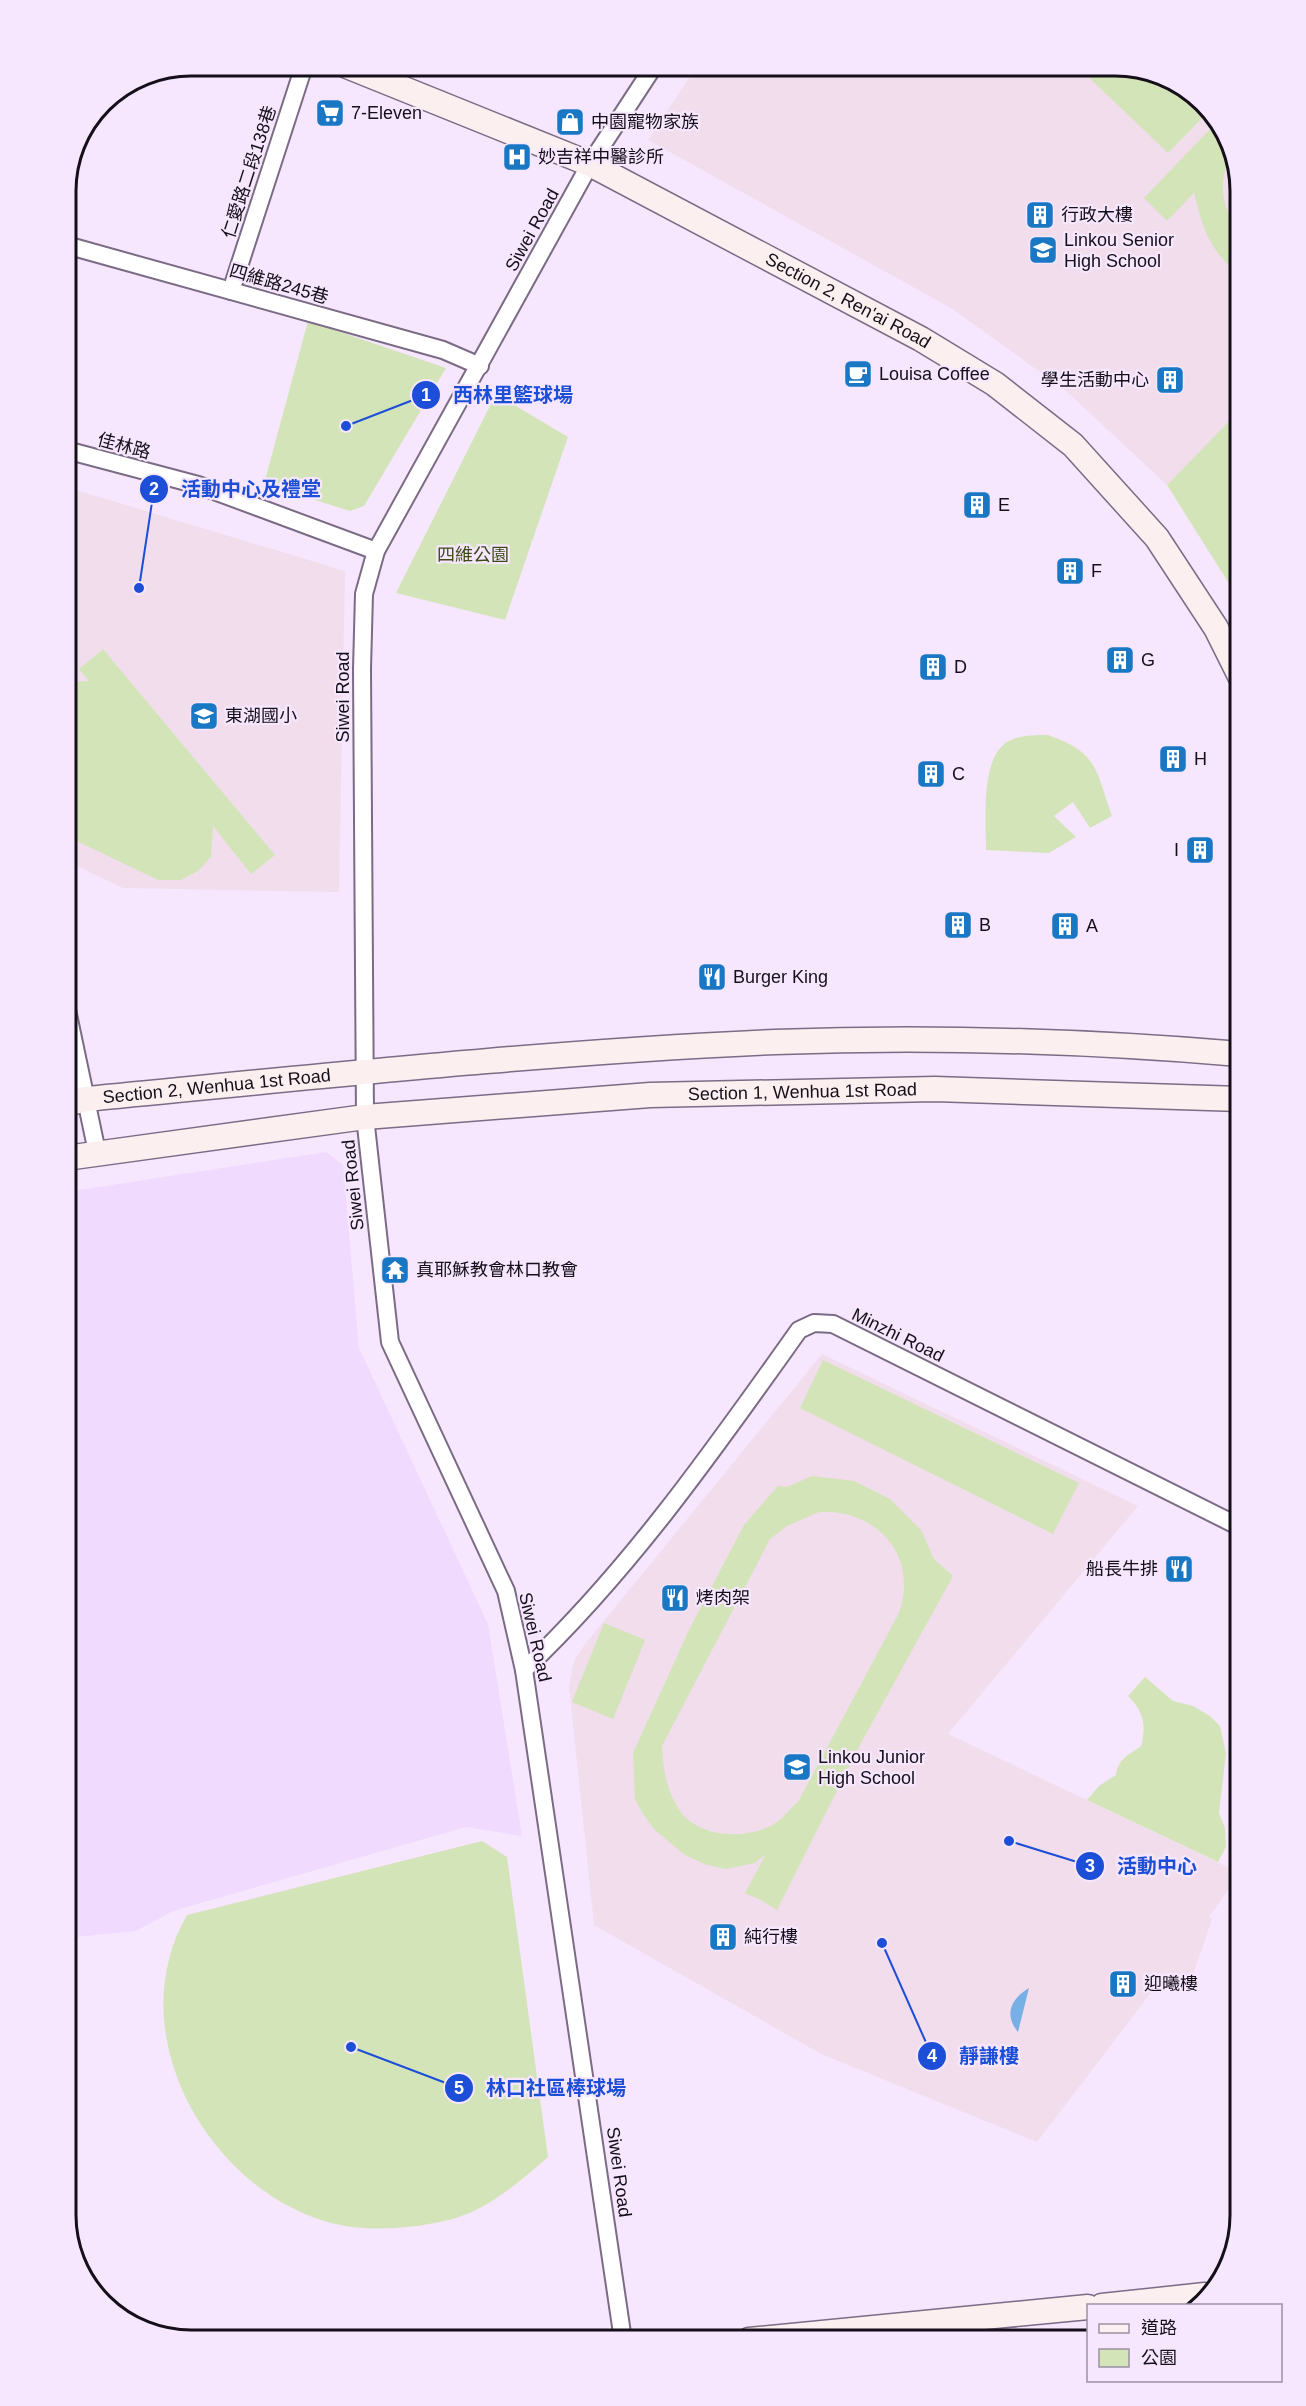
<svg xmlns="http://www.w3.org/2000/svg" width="1306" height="2406" viewBox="0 0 1306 2406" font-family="Arial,'Noto Sans TC',sans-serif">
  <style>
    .built { fill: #f0dafe }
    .education { fill: #f1ddec }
    .green { fill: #d4e4b9; fill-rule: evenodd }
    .water { fill: #77b0e5 }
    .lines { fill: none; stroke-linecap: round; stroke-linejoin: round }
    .street-casing { stroke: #7b6b85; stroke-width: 20 }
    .secondary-casing { stroke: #7b6b85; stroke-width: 27 }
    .street { stroke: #fff; stroke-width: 16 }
    .secondary { stroke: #fcefef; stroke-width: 24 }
    .labels { text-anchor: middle; stroke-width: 4.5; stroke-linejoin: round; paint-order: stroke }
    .poi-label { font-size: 18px; fill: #150f19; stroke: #f6e7ff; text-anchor: start }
    .street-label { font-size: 18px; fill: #150f19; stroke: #f6e7ff }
    .park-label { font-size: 18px; fill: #3b4a17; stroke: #f6e7ff }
    .rim { fill: none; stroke: #150f19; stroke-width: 3 }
    .leader { fill: none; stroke: #1d4ed8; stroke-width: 2 }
    .callout-dot { fill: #1d4ed8; stroke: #f6e7ff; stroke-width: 2 }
    .mark-label { font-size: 18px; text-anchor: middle; font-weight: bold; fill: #fff }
    .callout-label { font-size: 20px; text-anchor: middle; font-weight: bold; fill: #1d4ed8; stroke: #f6e7ff; stroke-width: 4.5; stroke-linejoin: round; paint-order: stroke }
  </style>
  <rect width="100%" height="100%" fill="#f6e7ff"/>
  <path class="built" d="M326,1152L343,1165L359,1348L488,1624L522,1836L466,1827L173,1911L136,1931L66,1938V1192Z"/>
  <g class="education">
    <path d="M697,66H1123L1191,92L1230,143L1240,192V410L1167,485L1065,390L951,308L648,140Z"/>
    <path d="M66,487L345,571L339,892L123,888L66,861Z"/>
    <path d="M822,1354L1138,1506L948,1734L1240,1873L1209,1917L1212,1919L1193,1975L1166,1973L1037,2142L821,2054L594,1925L569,1686L574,1661L585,1644Z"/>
  </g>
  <g class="green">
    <path d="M1082,66H1123L1191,92L1207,113L1168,153L1080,69Z"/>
    <path d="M1215,124C1220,130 1230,139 1231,147C1232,155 1226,167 1224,175C1220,194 1227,219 1240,233V274C1209,252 1203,228 1194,193L1167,221L1144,198Z"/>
    <path d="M308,321L446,368L364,506L350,511L264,484Z"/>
    <path d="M496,394L568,437L505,620L396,593Z"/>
    <path d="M1240,410V601L1167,485Z"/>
    <path d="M103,649L275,855L251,874L213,826L211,857L198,871L181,880H158L66,836V682L89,681L79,669Z"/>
    <path d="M1048,735C1099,753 1095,769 1112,816L1090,828L1073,802L1054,816L1076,837L1049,853L986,850C986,822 980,759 1007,742C1018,735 1035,735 1048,735Z"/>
    <path d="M823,1360L1079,1483L1053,1534L800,1408Z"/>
    <path d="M812,1476L854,1481L890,1499L921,1530L934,1559L953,1576L861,1743L777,1910L761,1900L745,1893L766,1854L755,1863L726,1869L707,1865L685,1855L654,1829L643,1814L635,1799L633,1753L689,1630L744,1525L778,1486L787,1487ZM819,1512C877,1509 919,1556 899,1613L798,1802C790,1808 783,1819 774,1824C746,1840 697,1839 678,1808C666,1789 663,1768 662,1746L770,1539L787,1526Z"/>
    <path d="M604,1623L645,1640L613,1719L572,1702Z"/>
    <path d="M1145,1677L1173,1701L1193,1706L1210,1716L1220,1726L1226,1753L1219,1813L1225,1828L1226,1847L1218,1862L1087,1800L1099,1786L1116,1775C1119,1757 1128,1756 1141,1746C1147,1725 1143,1711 1128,1696Z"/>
    <path d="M482,1841L507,1857L548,2157C518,2183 484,2213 444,2221C409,2229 366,2232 331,2223C208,2190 119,2033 187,1915Z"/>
  </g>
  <path class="water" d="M1029,1988L1018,2032C1003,2014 1012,1998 1029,1988Z"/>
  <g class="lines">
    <g class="street-casing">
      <g id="street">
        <path d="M66,245L443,350L480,366"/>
        <path d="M231,291L304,66"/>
        <path d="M66,450L198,485L376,551"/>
        <path d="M66,1005L97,1152"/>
        <path d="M524,1670C630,1570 715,1448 799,1330L814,1323L833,1324L1240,1527"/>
        <path d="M623,2340L524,1670L506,1591L390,1342L365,1117L362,669L364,594L376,551L590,164L654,66"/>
      </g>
    </g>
    <g class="secondary-casing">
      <g id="secondary">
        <path id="s1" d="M347,66L590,164L921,339L995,384L1073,445L1157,538L1216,628L1240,676"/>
        <path id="s2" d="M66,1104L86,1099C315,1077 545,1052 775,1042C930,1036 1086,1041 1240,1054"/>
        <path id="s3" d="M66,1158L365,1117L650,1095L935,1089L1240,1099"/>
        <path d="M1102,2306L1205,2295"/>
        <path d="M749,2340L1088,2307"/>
      </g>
    </g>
    <use href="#street" class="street"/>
    <use href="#secondary" class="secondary"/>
  </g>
  <defs>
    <g id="supermarket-square" transform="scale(1.5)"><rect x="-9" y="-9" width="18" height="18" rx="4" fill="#1a77c4" stroke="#f6e7ff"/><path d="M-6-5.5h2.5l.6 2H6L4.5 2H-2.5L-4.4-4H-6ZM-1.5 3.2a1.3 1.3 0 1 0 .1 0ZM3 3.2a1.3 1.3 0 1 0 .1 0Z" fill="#fff"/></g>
    <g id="shop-square" transform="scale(1.5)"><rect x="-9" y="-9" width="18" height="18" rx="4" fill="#1a77c4" stroke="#f6e7ff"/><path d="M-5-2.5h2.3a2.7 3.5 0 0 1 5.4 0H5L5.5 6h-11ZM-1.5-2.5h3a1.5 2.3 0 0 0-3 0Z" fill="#fff"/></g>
    <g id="hospital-square" transform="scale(1.5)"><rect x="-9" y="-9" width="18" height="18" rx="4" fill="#1a77c4" stroke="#f6e7ff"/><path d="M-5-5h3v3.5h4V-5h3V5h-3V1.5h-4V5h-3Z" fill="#fff"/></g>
    <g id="building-square" transform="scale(1.5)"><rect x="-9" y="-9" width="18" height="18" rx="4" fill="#1a77c4" stroke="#f6e7ff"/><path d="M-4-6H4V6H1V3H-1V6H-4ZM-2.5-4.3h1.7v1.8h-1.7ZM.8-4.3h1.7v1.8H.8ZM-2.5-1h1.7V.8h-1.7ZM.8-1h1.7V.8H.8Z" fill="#fff"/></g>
    <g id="school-square" transform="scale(1.5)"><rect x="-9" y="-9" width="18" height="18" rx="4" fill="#1a77c4" stroke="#f6e7ff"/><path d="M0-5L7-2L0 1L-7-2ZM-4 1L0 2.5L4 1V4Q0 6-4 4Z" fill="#fff"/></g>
    <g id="cafe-square" transform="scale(1.5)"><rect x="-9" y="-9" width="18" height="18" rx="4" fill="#1a77c4" stroke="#f6e7ff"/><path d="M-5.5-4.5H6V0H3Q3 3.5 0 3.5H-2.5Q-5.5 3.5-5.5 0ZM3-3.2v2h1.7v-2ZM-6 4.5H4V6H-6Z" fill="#fff"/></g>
    <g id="restaurant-square" transform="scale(1.5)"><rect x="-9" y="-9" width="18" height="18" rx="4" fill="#1a77c4" stroke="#f6e7ff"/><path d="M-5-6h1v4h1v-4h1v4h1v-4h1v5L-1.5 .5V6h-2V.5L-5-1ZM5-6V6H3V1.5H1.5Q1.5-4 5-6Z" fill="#fff"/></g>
    <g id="temple-square" transform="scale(1.5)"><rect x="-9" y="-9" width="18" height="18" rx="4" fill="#1a77c4" stroke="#f6e7ff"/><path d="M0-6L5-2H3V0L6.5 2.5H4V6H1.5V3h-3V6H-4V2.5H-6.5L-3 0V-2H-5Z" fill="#fff"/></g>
  </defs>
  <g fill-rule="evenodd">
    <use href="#supermarket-square" x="330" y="113"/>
    <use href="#shop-square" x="570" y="122"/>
    <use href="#hospital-square" x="517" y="157"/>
    <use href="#building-square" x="1040" y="215"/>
    <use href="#school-square" x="1043" y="250"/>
    <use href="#cafe-square" x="858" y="374"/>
    <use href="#building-square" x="1170" y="380"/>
    <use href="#building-square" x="977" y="505"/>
    <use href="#building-square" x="1070" y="571"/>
    <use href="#building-square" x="1120" y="660"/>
    <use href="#building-square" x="933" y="667"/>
    <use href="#school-square" x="204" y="716"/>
    <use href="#building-square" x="1173" y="759"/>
    <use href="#building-square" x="931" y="774"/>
    <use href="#building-square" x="1200" y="850"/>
    <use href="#building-square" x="958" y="925"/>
    <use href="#building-square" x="1065" y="926"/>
    <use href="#restaurant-square" x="712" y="977"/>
    <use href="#temple-square" x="395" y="1270"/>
    <use href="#restaurant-square" x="1179" y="1569"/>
    <use href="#restaurant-square" x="675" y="1598"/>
    <use href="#school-square" x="797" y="1767"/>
    <use href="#building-square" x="723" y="1937"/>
    <use href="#building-square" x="1123" y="1984"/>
  </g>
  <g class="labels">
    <g class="poi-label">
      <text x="351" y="119">7-Eleven</text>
      <text x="591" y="128">中園寵物家族</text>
      <text x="538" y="163">妙吉祥中醫診所</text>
      <text x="1061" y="221">行政大樓</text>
      <text x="1064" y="246">Linkou Senior<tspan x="1064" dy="21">High School</tspan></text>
      <text x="879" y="380">Louisa Coffee</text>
      <text x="1149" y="386" text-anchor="end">學生活動中心</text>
      <text x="998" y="511">E</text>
      <text x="1091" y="577">F</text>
      <text x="1141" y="666">G</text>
      <text x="954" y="673">D</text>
      <text x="225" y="722">東湖國小</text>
      <text x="1194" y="765">H</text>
      <text x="952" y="780">C</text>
      <text x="1179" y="856" text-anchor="end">I</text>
      <text x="979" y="931">B</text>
      <text x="1086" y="932">A</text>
      <text x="733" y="983">Burger King</text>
      <text x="416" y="1276">真耶穌教會林口教會</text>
      <text x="1158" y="1575" text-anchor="end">船長牛排</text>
      <text x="696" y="1604">烤肉架</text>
      <text x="818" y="1763">Linkou Junior<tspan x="818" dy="21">High School</tspan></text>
      <text x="744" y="1943">純行樓</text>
      <text x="1144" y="1990">迎曦樓</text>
    </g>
    <g class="street-label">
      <text transform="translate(249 172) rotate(-72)" y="6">仁愛路二段138巷</text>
      <text transform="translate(532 230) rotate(-61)" y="6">Siwei Road</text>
      <text transform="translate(279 284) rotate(16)" y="6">四維路245巷</text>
      <text dy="6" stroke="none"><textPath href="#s1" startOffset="554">Section 2, Ren'ai Road</textPath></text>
      <text transform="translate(124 446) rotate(15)" y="6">佳林路</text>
      <text transform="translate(343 697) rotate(-90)" y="6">Siwei Road</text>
      <text dy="6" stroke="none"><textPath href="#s2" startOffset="152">Section 2, Wenhua 1st Road</textPath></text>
      <text dy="6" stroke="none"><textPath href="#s3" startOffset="740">Section 1, Wenhua 1st Road</textPath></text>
      <text transform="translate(353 1185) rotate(-96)" y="6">Siwei Road</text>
      <text transform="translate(898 1335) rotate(26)" y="6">Minzhi Road</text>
      <text transform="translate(535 1637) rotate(77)" y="6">Siwei Road</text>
      <text transform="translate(619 2172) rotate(82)" y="6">Siwei Road</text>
    </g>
    <g class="park-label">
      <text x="473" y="561">四維公園</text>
    </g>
  </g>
  <path d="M0 0H1306V2406H0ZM191 76H1115A115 115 0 0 1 1230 191V2215A115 115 0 0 1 1115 2330H191A115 115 0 0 1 76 2215V191A115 115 0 0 1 191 76Z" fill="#f6e7ff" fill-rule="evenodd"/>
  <path class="rim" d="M191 76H1115A115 115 0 0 1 1230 191V2215A115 115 0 0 1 1115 2330H191A115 115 0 0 1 76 2215V191A115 115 0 0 1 191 76Z"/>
  <path class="leader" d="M346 426L426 395M139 588L154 489M1009 1841L1090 1866M882 1943L932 2056M351 2047L459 2088"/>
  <g class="callout-dot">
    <circle cx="346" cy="426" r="6"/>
    <circle cx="139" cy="588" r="6"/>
    <circle cx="1009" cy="1841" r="6"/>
    <circle cx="882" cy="1943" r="6"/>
    <circle cx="351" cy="2047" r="6"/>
    <circle cx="426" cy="395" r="15"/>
    <circle cx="154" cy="489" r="15"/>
    <circle cx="1090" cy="1866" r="15"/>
    <circle cx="932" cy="2056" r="15"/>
    <circle cx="459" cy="2088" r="15"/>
  </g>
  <g class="mark-label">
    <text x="426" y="401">1</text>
    <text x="154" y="495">2</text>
    <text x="1090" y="1872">3</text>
    <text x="932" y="2062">4</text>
    <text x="459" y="2094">5</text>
  </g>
  <g class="callout-label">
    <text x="513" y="402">西林里籃球場</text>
    <text x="251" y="496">活動中心及禮堂</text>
    <text x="1157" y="1873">活動中心</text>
    <text x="989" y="2063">靜謙樓</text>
    <text x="556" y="2095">林口社區棒球場</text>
  </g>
  <rect x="1087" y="2304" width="195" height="78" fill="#f6e7ff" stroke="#9c91a3" stroke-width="1.5"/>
  <rect x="1099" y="2324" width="30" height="9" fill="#fcefef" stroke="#9c91a3" stroke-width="1.5"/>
  <text x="1141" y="2334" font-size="18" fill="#150f19">道路</text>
  <rect x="1099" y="2349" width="30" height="18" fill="#d4e4b9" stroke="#9c91a3" stroke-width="1.5"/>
  <text x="1141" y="2364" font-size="18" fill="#150f19">公園</text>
</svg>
